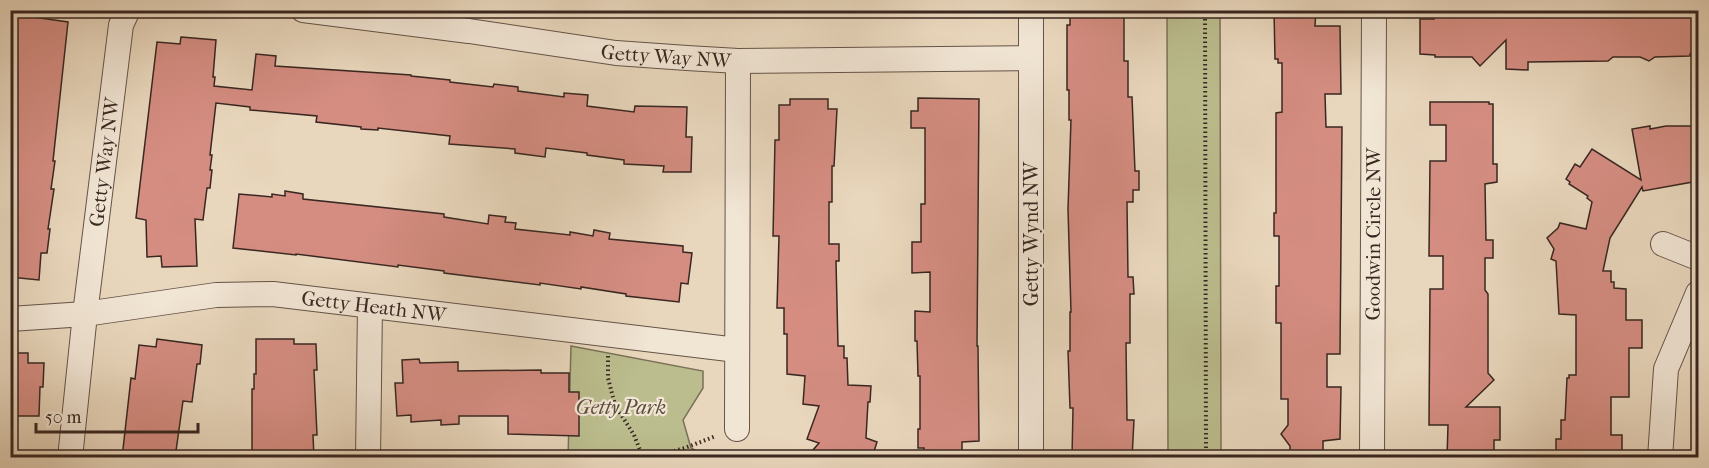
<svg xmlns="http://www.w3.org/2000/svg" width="1709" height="468" viewBox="0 0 1709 468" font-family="'IM FELL French Canon',serif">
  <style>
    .green { fill: #bbbd8e; stroke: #7a7258; stroke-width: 1.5 }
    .building { fill: #d58d82; stroke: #392721; stroke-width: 1.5 }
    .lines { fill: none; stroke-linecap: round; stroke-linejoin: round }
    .minor-casing { stroke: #655348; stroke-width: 26 }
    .path { stroke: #392721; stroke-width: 4; stroke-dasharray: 1.5 3; stroke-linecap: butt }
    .minor { stroke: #f1e5d4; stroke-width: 24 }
    .labels { text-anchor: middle; stroke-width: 4.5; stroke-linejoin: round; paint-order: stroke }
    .street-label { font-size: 20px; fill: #392721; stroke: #f1e5d4 }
    .park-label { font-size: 20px; font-style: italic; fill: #5a4c3c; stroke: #f1e5d4 }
  </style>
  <rect width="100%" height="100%" fill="#e9d7bd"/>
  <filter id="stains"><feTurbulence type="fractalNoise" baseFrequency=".00333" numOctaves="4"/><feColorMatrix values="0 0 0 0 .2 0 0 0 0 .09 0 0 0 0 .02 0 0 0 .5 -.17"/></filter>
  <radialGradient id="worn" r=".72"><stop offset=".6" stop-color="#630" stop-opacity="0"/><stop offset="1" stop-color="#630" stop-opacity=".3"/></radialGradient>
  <g class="green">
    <path d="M1167,11H1220L1221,457H1168Z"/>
    <path d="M571,346L703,371V388L683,420L691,448L708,457L568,458Z"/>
  </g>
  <g class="building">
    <path d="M1070,10H1124V61H1128V97H1132L1135,171H1139V190H1133V202H1127L1128,277H1133L1134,294H1130V343H1126L1127,420H1134L1132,458H1072L1073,408H1070L1068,351H1070V312H1071L1068,209L1071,120H1069V90H1067V25H1070Z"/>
    <path d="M1274,10H1316L1315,26H1340L1341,94H1325L1326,127H1342L1340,354H1327V387H1341L1340,439L1323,441V453H1321V456H1290V446L1281,434L1288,425V399H1281V323H1276V286H1279V236H1274V213H1276V113L1282,112V63H1278V59H1275Z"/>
    <path d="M1434,10H1697L1698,53L1690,54V56L1655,57L1649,61L1640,57H1613L1608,61L1528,62V70L1506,69V40L1480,66L1472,57H1435V55L1420,54V19H1434Z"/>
    <path d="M12,14L68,22L53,161H55L51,189H54L48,229H50L47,253H41L39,280L10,277V29Z"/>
    <path d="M181,37L216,40L213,77H215L214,86L252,90L256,54L276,56L275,66L411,75V76L450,80V82L493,87L494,84L518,87V91L564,97V93L588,95L587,106L634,112L635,106L687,107L686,137H692L691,172H663L664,166L624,164V160L587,155V153L546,148L545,157L515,153V149L449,144L450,136L378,128V130L361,129V127L316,122L317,116L250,110V107L216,103L210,155H212L210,170H212L210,188H207L203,220L195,219L197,266L162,267L161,256L147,257L146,220L136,218L157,42L180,44Z"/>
    <path d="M918,98L979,99L977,346H978L979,441L962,442V458H924V448H918V429H920V376H918L917,341H915V311L930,312V272L912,273V242H921V204H925V128H911V111H918Z"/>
    <path d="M790,99H828V109H837L834,166H832V202H829V244H839V261H836L838,346H844V358H847L848,385L871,386L870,402H868L866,438L877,442L872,458H806L819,443L807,439L819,406L803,404L805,376L787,374V334H784V308H777L779,236H773L775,140H779V105H790Z"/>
    <path d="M1430,102H1489V104H1493V164H1497V182L1485,184L1486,240H1493V258H1485V290L1488,294V373L1494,380L1466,407H1500V440H1494V458H1447L1448,425H1429L1430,289H1443V256H1429L1430,161H1446V125H1430Z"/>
    <path d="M1650,126V129L1666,126H1698V181L1643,191L1642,187L1610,238L1603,271H1611V282H1614V288L1626,289V320H1642V348H1629V397H1611V435H1622V458H1561V456H1556V439H1561V420H1565L1567,378H1569V375H1576V315L1559,314L1556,261L1551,259L1554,249L1547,238L1558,228L1560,223L1586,229L1592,202L1587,198L1588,196L1569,184L1570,182L1566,179L1575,164L1580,167L1592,149L1641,180L1632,129Z"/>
    <path d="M285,191L303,194V199L444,214V217L488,224L489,215L506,217L505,222L516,223L515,229L570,235V232L593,236L594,230L610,233L609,239L683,246V252L692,253L688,284L681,283L679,302L626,296V294L581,287V289L540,283V285L444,273V271L398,265V267L296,254V255L233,248L239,194L272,197V194L285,196Z"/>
    <path d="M157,339L202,345L200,364H197L192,402L183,401L175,458H122L131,378L135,379L139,345L156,347Z"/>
    <path d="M256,339H294V344H316L317,370H314L317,435H313L314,458H252V389H254V374H256Z"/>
    <path d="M10,353H28V363H44L43,387H40L39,416H10Z"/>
    <path d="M419,359L420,363L458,362V371L541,370V373H569V392H579V436L508,434V416H459V424L441,425V420L411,422V415L397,416L395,383H403L402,360Z"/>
  </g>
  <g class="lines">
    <g class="minor-casing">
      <g id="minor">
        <path id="s1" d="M303,10L469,31L616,53L687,58L738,61L1031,58"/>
        <path d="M1031,10V458"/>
        <path d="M1663,244L1698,258"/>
        <path id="s2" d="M10,319L85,314L216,295L273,294L737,350"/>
        <path d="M737,429L738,61"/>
        <path id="s3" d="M70,458L85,314L121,25L128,10"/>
        <path d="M368,458L370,306"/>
        <path id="s4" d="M1372,458L1374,10"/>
        <path d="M1660,458L1666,369L1698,293"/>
      </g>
    </g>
    <g class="path">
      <path d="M1205,10L1206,458"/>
      <path d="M608,356V378L615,405L634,435L643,458"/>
      <path d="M648,458L685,448L716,436"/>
    </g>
    <use href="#minor" class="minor"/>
  </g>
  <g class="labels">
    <g class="street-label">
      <text dy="7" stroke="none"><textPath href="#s1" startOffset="366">Getty Way NW</textPath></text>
      <text dy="7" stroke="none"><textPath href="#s3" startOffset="298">Getty Way NW</textPath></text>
      <text transform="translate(1031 234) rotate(-90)" y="7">Getty Wynd NW</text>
      <text dy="7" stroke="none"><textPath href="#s4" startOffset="224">Goodwin Circle NW</textPath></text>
      <text dy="7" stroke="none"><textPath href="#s2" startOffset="366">Getty Heath NW</textPath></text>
    </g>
    <g class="park-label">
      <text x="621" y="414">Getty Park</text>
    </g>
  </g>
  <rect width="1709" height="468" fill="none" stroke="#e9d7bd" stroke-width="36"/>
  <rect x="12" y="12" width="1685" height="444" fill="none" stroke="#392721" stroke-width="3"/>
  <rect x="18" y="18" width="1673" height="432" fill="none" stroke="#392721" stroke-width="1.5"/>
  <path d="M36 423v9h162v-9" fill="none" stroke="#392721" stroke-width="3"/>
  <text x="45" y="423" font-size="18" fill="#392721" stroke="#f1e5d4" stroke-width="4.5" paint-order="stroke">50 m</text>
  <rect width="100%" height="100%" filter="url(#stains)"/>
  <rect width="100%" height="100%" fill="url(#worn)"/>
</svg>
